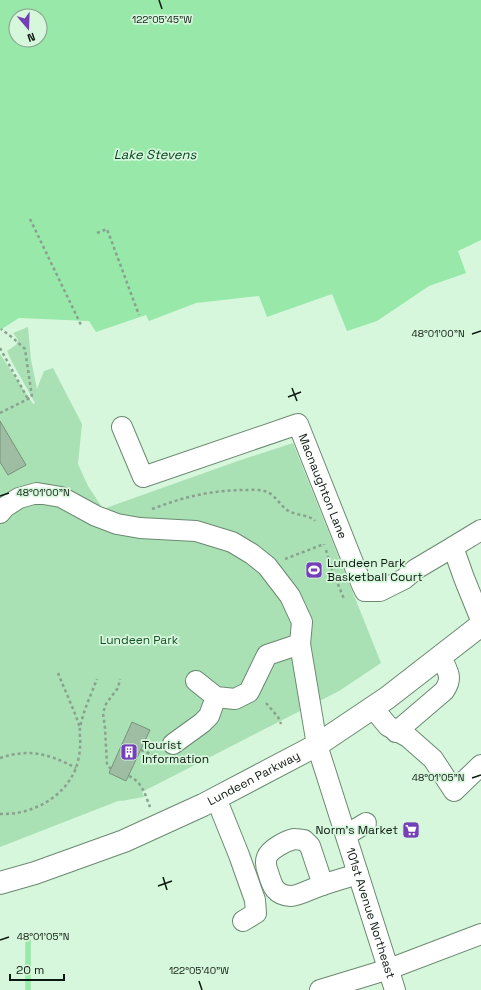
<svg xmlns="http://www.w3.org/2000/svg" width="481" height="990" viewBox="0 0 481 990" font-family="'Space Grotesk',sans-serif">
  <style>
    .green { fill: #a9e0b4 }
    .water { fill: #97e8a9; fill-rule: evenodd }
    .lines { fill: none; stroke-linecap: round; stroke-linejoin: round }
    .stream { stroke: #97e8a9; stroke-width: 5.5 }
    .building { fill: #9ebda3; stroke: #76947b }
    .minor-casing { stroke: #6b8971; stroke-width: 22 }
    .major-casing { stroke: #6b8971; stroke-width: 24 }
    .path { stroke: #89a28e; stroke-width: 2.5; stroke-dasharray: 3 3; stroke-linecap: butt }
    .minor { stroke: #fff; stroke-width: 20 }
    .major { stroke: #fff; stroke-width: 22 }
    .ticks { fill: none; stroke: #0d1910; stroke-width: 1.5 }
    .labels { text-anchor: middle; stroke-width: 3.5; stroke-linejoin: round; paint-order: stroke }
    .street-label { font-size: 12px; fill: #0d1910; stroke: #d6f7dc }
    .poi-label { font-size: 12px; fill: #0d1910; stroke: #d6f7dc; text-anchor: start }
    .park-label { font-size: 12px; fill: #165029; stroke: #d6f7dc }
    .water-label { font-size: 13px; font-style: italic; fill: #003e18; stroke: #d6f7dc }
    .ticks-label { font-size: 10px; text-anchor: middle; fill: #0d1910; stroke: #d6f7dc; stroke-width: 3.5; stroke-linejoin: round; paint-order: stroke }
  </style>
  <rect width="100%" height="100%" fill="#d6f7dc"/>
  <path class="green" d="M28,327L31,360L37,389L44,371L53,368L82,424L78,464L88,486L103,509L235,462L293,443L381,663L339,691L142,792L144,797C140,798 136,798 132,799C127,800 123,801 118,801L0,847V354L33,404L35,403L12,362L7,351L16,345L18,340L13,333Z"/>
  <path class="water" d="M0,0H481V240L458,251L466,273L429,286L377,321L347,331L332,294L267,317L259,296L196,303L149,321L146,315L96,332L89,321L19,318L0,330ZM16,16H40V40H16Z"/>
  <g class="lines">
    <path class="stream" d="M28,990V936"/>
  </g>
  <g class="building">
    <path d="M0,421L26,465L8,475L0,462Z"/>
    <path d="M132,722L150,730L126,781L109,773Z"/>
  </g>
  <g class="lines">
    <g class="minor-casing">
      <g id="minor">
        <path id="s1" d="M122,427L143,477L298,424L362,585L365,591H380L404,579L416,569L453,547"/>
        <path d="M0,513L5,507L19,498L37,493L61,497L96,516L117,524L140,528L196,531L232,542L252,554L267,566L290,596L302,622L300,644"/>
        <path d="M481,530L453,547L464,578L481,620"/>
        <path id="s2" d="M196,681L216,697L235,699L249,692L267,655L300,644L317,745L395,990"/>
        <path d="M373,708L388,726L408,737L433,759L454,791L481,765"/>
        <path d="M396,732L444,691C454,677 447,671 441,657"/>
        <path d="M173,744L202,723L209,716L216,697"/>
        <path d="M216,798L239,855L255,900L256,913L243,921"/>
        <path d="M346,835L366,823"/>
        <path d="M323,885L310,846L304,840C301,840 297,839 294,839C286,841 270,849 267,857C265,862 266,867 268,872C272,885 274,895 291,896C298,896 313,888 320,886C333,881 345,878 358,874"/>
        <path d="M320,990L389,969L481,934"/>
      </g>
    </g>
    <g class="major-casing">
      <g id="major">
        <path id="s3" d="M0,883L35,873L124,841L203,805L317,745L387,698L481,625"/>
      </g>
    </g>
    <g class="path">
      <path d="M30,219L81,325"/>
      <path d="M97,233L107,229L139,315"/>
      <path d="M0,348L28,399"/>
      <path d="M0,413L32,397L25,349L13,338L1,329"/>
      <path d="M152,509C163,505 174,501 185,498C204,493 225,490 245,490C251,490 261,489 267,492C275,495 280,505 287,510C295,516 309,514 315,521"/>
      <path d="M326,550L331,567L344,599"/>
      <path d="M285,559L324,544V545"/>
      <path d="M58,673C65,691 74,709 80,728"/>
      <path d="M266,703L278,717L281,724"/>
      <path d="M141,750L155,756H158"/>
      <path d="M0,758C30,748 49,754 76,768"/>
      <path d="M111,769L107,765L105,728L103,713L106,704L111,697L118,688L120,679"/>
      <path d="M129,776C142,782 145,794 150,807"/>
      <path d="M0,814C32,815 64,798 76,768C78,762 80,753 80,747C81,741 79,734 80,728C83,711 91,695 97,679"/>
    </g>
    <use href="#minor" class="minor"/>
    <use href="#major" class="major"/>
  </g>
  <path class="ticks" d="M159,0L162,9M472,334L481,331M292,388L297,401M288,397L301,392M0,496L9,493M472,778L481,775M163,877L167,890M158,886L172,881M0,940L9,937M199,981L202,990"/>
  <defs>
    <g id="stadium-square" transform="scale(0.9)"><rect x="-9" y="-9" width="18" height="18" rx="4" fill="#7540b7" stroke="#d6f7dc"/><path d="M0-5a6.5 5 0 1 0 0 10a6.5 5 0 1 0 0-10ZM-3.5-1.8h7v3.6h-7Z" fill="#fff"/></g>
    <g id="building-square" transform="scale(0.9)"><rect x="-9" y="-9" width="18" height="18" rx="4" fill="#7540b7" stroke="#d6f7dc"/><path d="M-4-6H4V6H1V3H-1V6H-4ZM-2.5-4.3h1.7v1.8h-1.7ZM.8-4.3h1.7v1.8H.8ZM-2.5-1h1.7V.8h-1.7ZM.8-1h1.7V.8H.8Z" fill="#fff"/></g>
    <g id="supermarket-square" transform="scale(0.9)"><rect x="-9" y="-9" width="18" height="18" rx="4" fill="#7540b7" stroke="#d6f7dc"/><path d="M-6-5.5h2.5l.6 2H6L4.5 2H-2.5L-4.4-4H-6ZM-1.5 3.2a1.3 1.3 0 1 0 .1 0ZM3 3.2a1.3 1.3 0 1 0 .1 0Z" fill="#fff"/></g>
  </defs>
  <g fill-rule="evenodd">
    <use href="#stadium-square" x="314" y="570"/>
    <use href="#building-square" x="129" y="752"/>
    <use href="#supermarket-square" x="411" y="830"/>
  </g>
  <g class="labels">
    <g class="street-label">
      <text dy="4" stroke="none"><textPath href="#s1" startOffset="285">Macnaughton Lane</textPath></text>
      <text dy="4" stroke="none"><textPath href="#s3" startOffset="275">Lundeen Parkway</textPath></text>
      <text dy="4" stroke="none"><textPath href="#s2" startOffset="415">101st Avenue Northeast</textPath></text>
    </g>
    <g class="poi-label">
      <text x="327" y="567">Lundeen Park<tspan x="327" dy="14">Basketball Court</tspan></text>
      <text x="142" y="749">Tourist<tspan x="142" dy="14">Information</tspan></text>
      <text x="398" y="834" text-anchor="end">Norm's Market</text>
    </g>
    <g class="park-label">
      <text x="139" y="644">Lundeen Park</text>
    </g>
    <g class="water-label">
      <text x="155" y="159">Lake Stevens</text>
    </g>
  </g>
  <g class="ticks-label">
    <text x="162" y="23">122°05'45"W</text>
    <text x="438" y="337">48°01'00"N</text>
    <text x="43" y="496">48°01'00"N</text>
    <text x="438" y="781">48°01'05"N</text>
    <text x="43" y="940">48°01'05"N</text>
    <text x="199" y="974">122°05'40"W</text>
  </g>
  <g transform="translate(28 28) rotate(161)"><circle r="19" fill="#d6f7dc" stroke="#869e8a"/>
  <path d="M0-3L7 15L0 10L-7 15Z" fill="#7540b7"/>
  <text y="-6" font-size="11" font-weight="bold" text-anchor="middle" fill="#0d1910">N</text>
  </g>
  <path d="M10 974v6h54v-6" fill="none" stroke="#0d1910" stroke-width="2"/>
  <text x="16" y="974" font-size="12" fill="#0d1910" stroke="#d6f7dc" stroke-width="3" paint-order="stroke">20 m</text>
</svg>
